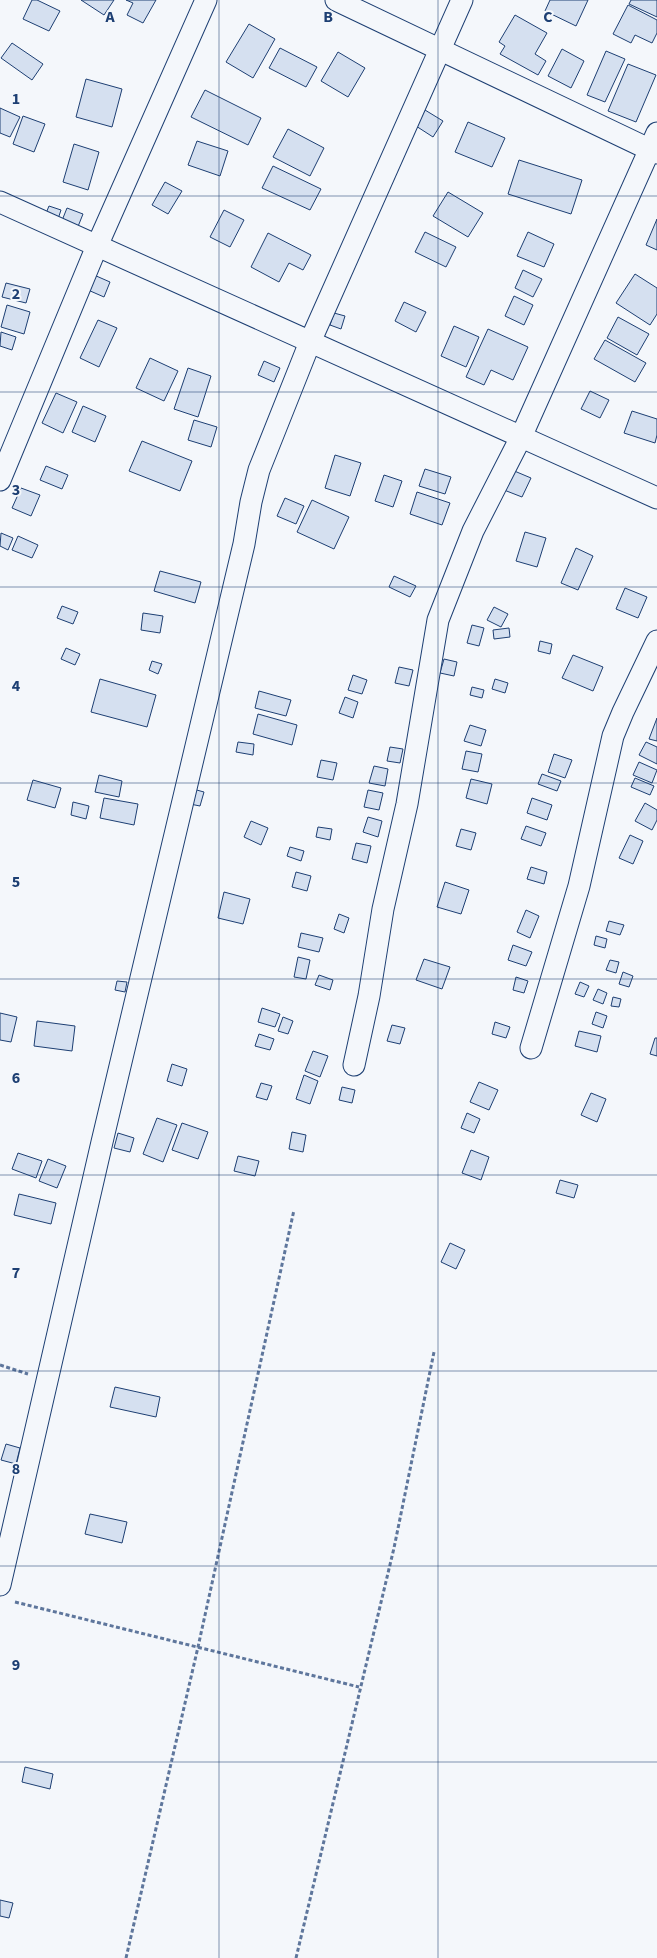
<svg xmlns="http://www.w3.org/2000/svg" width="657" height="1958" viewBox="0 0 657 1958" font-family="'Source Sans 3',sans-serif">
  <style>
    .building { fill: #d5e0f0; stroke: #1d3f73 }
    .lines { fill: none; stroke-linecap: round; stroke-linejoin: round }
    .minor-casing { stroke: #1d3f73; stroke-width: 23 }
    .path { stroke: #5e769c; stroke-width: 3; stroke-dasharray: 4 2.5; stroke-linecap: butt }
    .minor { stroke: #f4f7fb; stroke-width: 21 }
    .grid { fill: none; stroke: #1d3f73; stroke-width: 1; stroke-opacity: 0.55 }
    .grid-label { font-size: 16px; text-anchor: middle; font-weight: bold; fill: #1d3f73; stroke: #f4f7fb; stroke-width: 4; stroke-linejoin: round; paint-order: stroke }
  </style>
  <rect width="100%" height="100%" fill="#f4f7fb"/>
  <g class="building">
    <path d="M32,0H37L60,11L49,31L23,19Z"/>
    <path d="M81,0H114L104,15Z"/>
    <path d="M126,0H156L143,23L127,15L133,3Z"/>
    <path d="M550,0H588L576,26L545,11Z"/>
    <path d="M631,0H657V17L629,4Z"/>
    <path d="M628,5L657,20V33L652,43L635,35L631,43L613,34Z"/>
    <path d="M515,15L547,33L535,54L546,61L538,75L500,54L505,46L499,42Z"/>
    <path d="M249,24L275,39L253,78L226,62Z"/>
    <path d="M12,43L43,64L32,80L1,58Z"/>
    <path d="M280,48L317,67L306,87L269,68Z"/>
    <path d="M562,49L584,61L571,88L548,76Z"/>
    <path d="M606,51L625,59L605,102L587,95Z"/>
    <path d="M338,52L365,68L348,97L321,81Z"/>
    <path d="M628,64L656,75L636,122L608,111Z"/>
    <path d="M86,79L122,89L112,127L76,117Z"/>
    <path d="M205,90L261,118L248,145L191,117Z"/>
    <path d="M0,108L20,117L10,137L0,133Z"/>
    <path d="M425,110L443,121L433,137L416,126Z"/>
    <path d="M23,116L45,124L34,152L13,144Z"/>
    <path d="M468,122L505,138L492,167L455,152Z"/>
    <path d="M288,129L324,148L310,176L273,157Z"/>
    <path d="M197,141L228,151L220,176L188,165Z"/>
    <path d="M74,144L99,152L88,190L63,182Z"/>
    <path d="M519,160L582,180L571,214L508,194Z"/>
    <path d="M273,166L321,189L310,210L262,188Z"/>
    <path d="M165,182L182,191L168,214L152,205Z"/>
    <path d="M448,192L483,213L468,237L433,216Z"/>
    <path d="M49,206L61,210L55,228L42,223Z"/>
    <path d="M67,208L83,214L75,234L59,228Z"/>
    <path d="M224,210L244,220L230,247L210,237Z"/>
    <path d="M657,219V250L646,245Z"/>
    <path d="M425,232L456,247L446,267L415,252Z"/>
    <path d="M528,232L554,244L544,267L517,256Z"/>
    <path d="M268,233L311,255L303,270L289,263L279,282L251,267Z"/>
    <path d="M523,270L542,279L533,297L515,288Z"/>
    <path d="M635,274L657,288V314L650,325L616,303Z"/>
    <path d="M94,275L110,282L104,297L88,290Z"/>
    <path d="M6,283L30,289L26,303L2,297Z"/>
    <path d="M514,296L533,305L524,325L505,316Z"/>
    <path d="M404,302L426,312L416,332L395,321Z"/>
    <path d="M7,305L30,312L24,334L1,327Z"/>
    <path d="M334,313L345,316L341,329L330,325Z"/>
    <path d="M618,317L649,334L637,355L607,338Z"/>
    <path d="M98,320L117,328L99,367L80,358Z"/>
    <path d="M454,326L479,337L466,367L441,356Z"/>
    <path d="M488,329L528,347L513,380L491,370L484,385L466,377Z"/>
    <path d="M1,332L16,337L12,350L0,346Z"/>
    <path d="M605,340L646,363L635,382L594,359Z"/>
    <path d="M150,358L178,371L164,401L136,388Z"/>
    <path d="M264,361L280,368L274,382L258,375Z"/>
    <path d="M188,368L211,376L198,417L174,409Z"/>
    <path d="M590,391L609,400L600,418L581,409Z"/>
    <path d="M56,393L77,402L63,433L42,423Z"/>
    <path d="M83,406L106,416L95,442L72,432Z"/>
    <path d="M632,411L657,419V435L655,443L624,433Z"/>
    <path d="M194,420L217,427L211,447L188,440Z"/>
    <path d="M142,441L192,461L180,491L129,471Z"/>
    <path d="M335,455L361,463L350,496L325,488Z"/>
    <path d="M46,466L68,475L62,489L40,480Z"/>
    <path d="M425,469L451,477L445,494L419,486Z"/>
    <path d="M512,470L531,478L522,497L504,490Z"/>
    <path d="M384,475L402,481L393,507L375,501Z"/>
    <path d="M21,488L40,495L31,516L12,508Z"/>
    <path d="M417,492L450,503L442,525L410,514Z"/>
    <path d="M285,498L304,506L296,524L277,516Z"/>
    <path d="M312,500L349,517L334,549L297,532Z"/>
    <path d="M525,532L546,538L537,567L516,561Z"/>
    <path d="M1,533L13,538L8,550L0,546Z"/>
    <path d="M18,536L38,545L32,558L12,550Z"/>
    <path d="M576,548L593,556L578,590L561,583Z"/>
    <path d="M160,571L201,582L195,603L154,591Z"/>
    <path d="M394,576L416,586L410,597L389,587Z"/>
    <path d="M625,588L647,597L638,618L616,609Z"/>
    <path d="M62,606L78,612L73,624L57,618Z"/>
    <path d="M494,607L508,614L501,627L487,620Z"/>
    <path d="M143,613L163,616L160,633L141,630Z"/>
    <path d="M472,625L484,628L479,646L467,643Z"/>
    <path d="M509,628L510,637L494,639L493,630Z"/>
    <path d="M540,641L552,644L550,654L538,651Z"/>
    <path d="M66,648L80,654L75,665L61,659Z"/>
    <path d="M573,655L603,667L593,691L562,678Z"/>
    <path d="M444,659L457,662L454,676L440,673Z"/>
    <path d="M152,661L162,664L158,674L149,670Z"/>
    <path d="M399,667L413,670L409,686L395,683Z"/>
    <path d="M353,675L367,680L362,694L348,690Z"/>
    <path d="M100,679L156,695L147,727L91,712Z"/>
    <path d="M495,679L508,683L505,693L492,689Z"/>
    <path d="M472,687L484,690L482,698L470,695Z"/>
    <path d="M259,691L291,700L286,716L255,708Z"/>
    <path d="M345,697L358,702L353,718L339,713Z"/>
    <path d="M258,714L297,725L292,745L253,734Z"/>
    <path d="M657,718V741L649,739Z"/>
    <path d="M470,725L486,730L481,746L464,741Z"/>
    <path d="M238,742L254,744L253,755L236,752Z"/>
    <path d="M646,742L657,747V764L639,755Z"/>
    <path d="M390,747L403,749L400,763L387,761Z"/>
    <path d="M466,751L482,754L478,772L462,769Z"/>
    <path d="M554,754L572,760L565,778L548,772Z"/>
    <path d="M321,760L337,763L333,780L317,777Z"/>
    <path d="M639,762L657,770L652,783L633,775Z"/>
    <path d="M374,766L388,769L385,786L369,783Z"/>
    <path d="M542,774L561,781L557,791L538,784Z"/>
    <path d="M99,775L122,781L119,797L95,792Z"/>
    <path d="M635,778L654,786L650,795L631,787Z"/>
    <path d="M471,779L492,784L487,804L466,798Z"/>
    <path d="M33,780L61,788L55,808L27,800Z"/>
    <path d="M193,789L204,792L200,806L190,804Z"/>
    <path d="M368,790L383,793L379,810L364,807Z"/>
    <path d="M104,798L138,804L134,825L100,818Z"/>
    <path d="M532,798L552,805L547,820L527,813Z"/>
    <path d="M73,802L89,806L86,819L71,815Z"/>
    <path d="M645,803L657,810V820L652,830L635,821Z"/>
    <path d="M368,817L382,821L378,837L363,832Z"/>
    <path d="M251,821L268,828L261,845L244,837Z"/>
    <path d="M526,826L546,833L541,846L521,839Z"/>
    <path d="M318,827L332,829L330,840L316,837Z"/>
    <path d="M461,829L476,833L471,850L456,846Z"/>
    <path d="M630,835L643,841L633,864L619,858Z"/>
    <path d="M356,843L371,846L367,863L352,859Z"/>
    <path d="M290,847L304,851L301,861L287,856Z"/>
    <path d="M531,867L547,872L544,884L527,879Z"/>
    <path d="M296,872L311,876L307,891L292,887Z"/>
    <path d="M445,882L469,890L461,914L437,907Z"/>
    <path d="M224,892L250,899L243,924L218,918Z"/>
    <path d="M526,910L539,916L530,938L517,932Z"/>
    <path d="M339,914L349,918L344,933L334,929Z"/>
    <path d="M609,921L624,925L620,935L606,931Z"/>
    <path d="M301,933L323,938L319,952L298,947Z"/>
    <path d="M596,936L607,939L605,948L594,945Z"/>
    <path d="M513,945L532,952L526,966L508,960Z"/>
    <path d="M298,957L310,960L306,979L294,977Z"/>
    <path d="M424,959L450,967L442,989L416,980Z"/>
    <path d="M610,960L619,962L616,973L606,970Z"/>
    <path d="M623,972L633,976L629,987L619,984Z"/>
    <path d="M319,975L333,980L330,990L315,985Z"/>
    <path d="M516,977L528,981L524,993L513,990Z"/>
    <path d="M117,981L127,982L125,992L115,990Z"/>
    <path d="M580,982L589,986L584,997L575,994Z"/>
    <path d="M598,989L607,993L603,1004L593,1000Z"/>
    <path d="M613,997L621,999L619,1007L611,1006Z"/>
    <path d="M262,1008L280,1014L275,1027L258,1022Z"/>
    <path d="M596,1012L607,1016L603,1028L592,1024Z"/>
    <path d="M0,1013L17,1017L11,1042L0,1040Z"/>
    <path d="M283,1017L293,1021L288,1034L278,1031Z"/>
    <path d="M37,1021L75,1026L72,1051L34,1046Z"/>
    <path d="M495,1022L510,1027L506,1038L492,1034Z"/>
    <path d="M392,1025L405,1028L400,1044L387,1041Z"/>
    <path d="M579,1031L601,1036L597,1052L575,1046Z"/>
    <path d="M259,1034L274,1039L270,1050L255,1046Z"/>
    <path d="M655,1038H657V1056L650,1054Z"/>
    <path d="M313,1051L328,1056L320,1077L305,1071Z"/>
    <path d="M172,1064L187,1069L182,1086L167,1081Z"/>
    <path d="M304,1075L318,1081L310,1104L296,1099Z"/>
    <path d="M479,1082L498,1090L489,1110L470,1102Z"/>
    <path d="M261,1083L272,1086L267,1100L256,1097Z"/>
    <path d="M342,1087L355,1090L352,1103L339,1100Z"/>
    <path d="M591,1093L606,1099L597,1122L581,1115Z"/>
    <path d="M467,1113L480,1119L474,1133L461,1128Z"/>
    <path d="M157,1118L177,1125L163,1162L143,1154Z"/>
    <path d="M182,1123L208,1132L198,1159L172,1150Z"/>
    <path d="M292,1132L306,1135L303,1152L289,1149Z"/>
    <path d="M118,1133L134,1138L130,1152L114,1148Z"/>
    <path d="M471,1150L489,1157L481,1180L462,1173Z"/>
    <path d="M18,1153L42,1161L36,1178L12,1169Z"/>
    <path d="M238,1156L259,1161L255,1176L234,1171Z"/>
    <path d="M48,1159L66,1166L57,1188L39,1181Z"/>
    <path d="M560,1180L578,1185L574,1198L556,1193Z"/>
    <path d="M19,1194L56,1203L51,1224L14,1215Z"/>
    <path d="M450,1243L465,1250L456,1269L441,1262Z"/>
    <path d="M115,1387L160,1397L156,1417L110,1407Z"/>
    <path d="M6,1444L20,1448L16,1464L1,1460Z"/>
    <path d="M90,1514L127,1522L122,1543L85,1534Z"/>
    <path d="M25,1767L53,1774L50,1789L22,1782Z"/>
    <path d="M0,1900L13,1903L9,1918L0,1916Z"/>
  </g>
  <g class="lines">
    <g class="minor-casing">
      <g id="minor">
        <path d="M336,0L657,153"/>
        <path d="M0,202L657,498"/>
        <path d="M0,480L97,246L206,0"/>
        <path d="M531,1048L579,886L613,736L623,712L657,641"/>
        <path d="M354,1065L369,996L383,909L407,804L438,620L473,531L521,437L657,133"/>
        <path d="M0,1585L102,1142L244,544L251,502L259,470L310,342L462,0"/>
      </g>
    </g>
    <g class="path">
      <path d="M0,1365L28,1374"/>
      <path d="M15,1602L359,1687"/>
      <path d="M126,1958L198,1647L294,1210"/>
      <path d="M296,1958L394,1548L434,1352"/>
    </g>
    <use href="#minor" class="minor"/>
  </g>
  <path class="grid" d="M219,0V1958M438,0V1958M0,196H657M0,392H657M0,587H657M0,783H657M0,979H657M0,1175H657M0,1371H657M0,1566H657M0,1762H657"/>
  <g class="grid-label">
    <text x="110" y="22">A</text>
    <text x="328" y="22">B</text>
    <text x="548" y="22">C</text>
    <text x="16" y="104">1</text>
    <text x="16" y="299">2</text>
    <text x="16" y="495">3</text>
    <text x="16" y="691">4</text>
    <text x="16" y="887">5</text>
    <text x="16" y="1083">6</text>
    <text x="16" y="1278">7</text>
    <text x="16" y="1474">8</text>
    <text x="16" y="1670">9</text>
  </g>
</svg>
